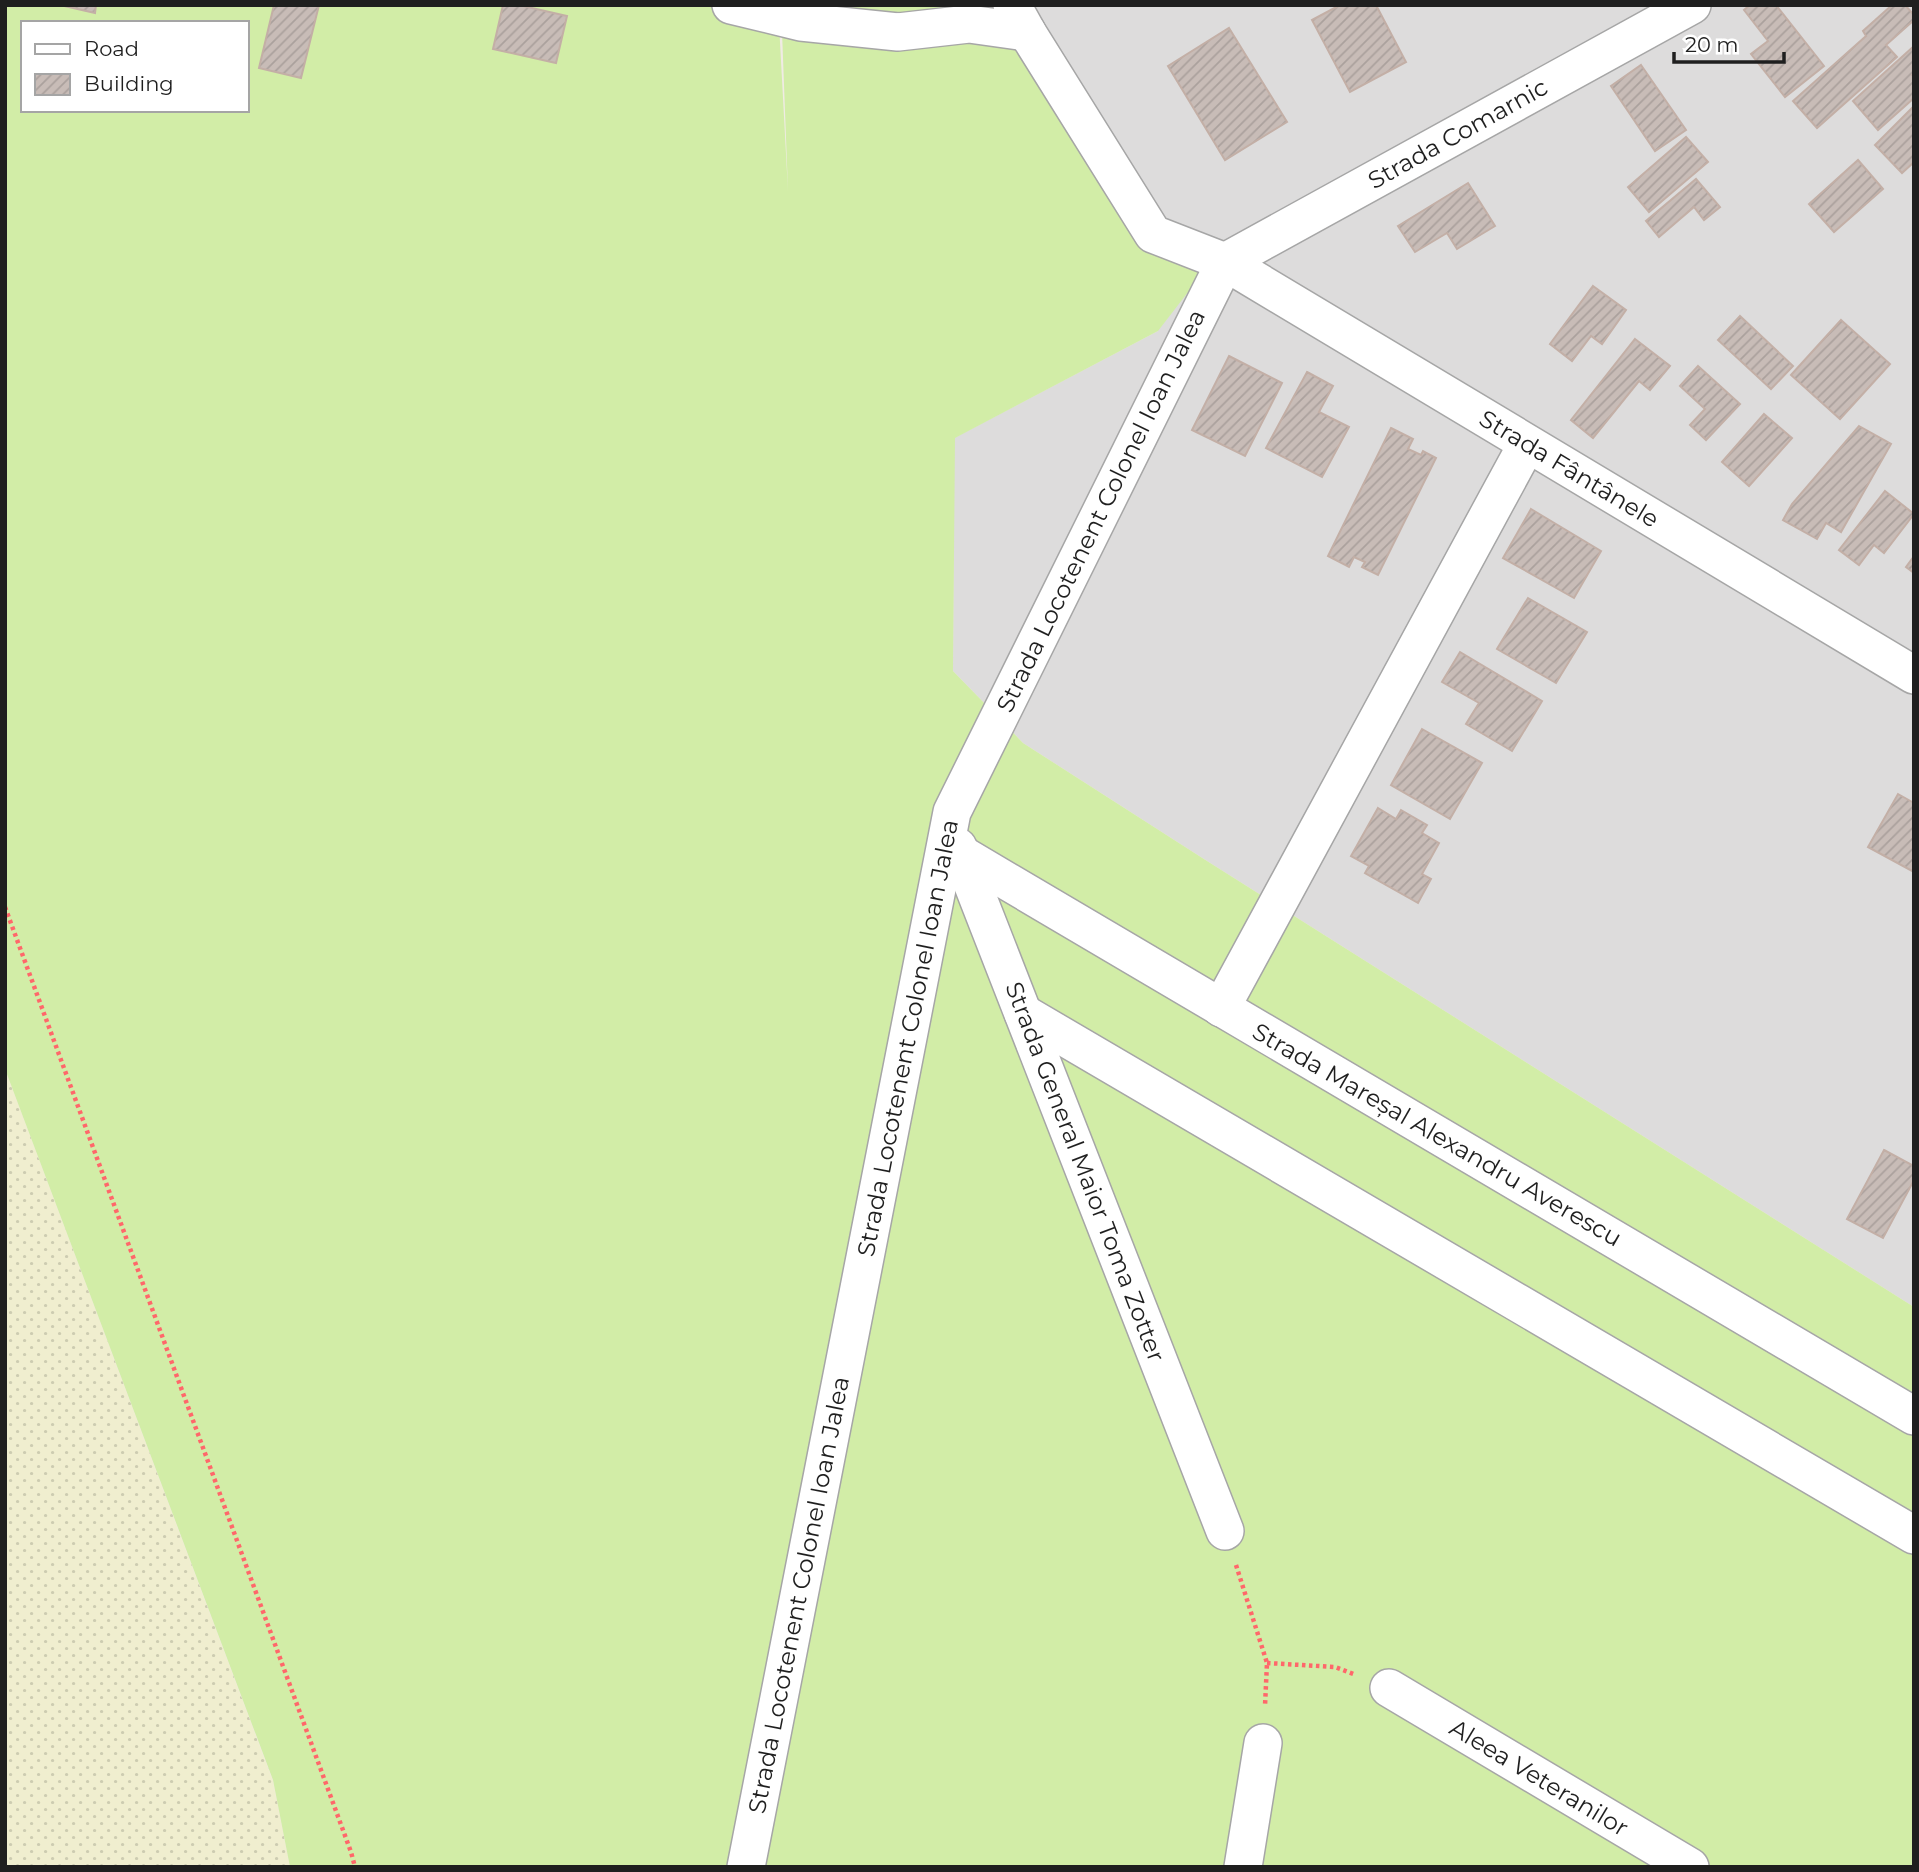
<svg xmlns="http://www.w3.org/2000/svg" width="1919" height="1872" viewBox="0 0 1919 1872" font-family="Montserrat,sans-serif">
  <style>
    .residential { fill: #dddcdc }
    .farmland { fill: url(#farmland-dots) }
    .grass { fill: #d2eda7; fill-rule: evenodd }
    .building { fill: url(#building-hatch); stroke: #c3afa6; stroke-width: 2 }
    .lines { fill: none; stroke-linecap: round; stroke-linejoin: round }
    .minor-casing { stroke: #a6a6a6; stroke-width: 40 }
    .path { stroke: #ff676a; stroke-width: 4.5; stroke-dasharray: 3.5 3.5; stroke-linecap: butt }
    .minor { stroke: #fff; stroke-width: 37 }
    .labels { text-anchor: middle; stroke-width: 5; stroke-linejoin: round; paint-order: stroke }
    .street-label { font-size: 24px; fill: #1f1f1f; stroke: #fff }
  </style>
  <defs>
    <pattern id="farmland-dots" width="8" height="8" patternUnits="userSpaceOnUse" patternTransform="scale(1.75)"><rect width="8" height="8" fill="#f0eecf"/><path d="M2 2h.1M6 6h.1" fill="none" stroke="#cdccb1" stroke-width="1.8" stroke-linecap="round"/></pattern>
    <pattern id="building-hatch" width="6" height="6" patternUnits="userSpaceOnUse" patternTransform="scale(1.75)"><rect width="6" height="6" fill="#c8bcb7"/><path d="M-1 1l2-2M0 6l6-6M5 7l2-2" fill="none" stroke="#aba19d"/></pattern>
  </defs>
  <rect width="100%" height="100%" fill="#f0ebe4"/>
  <path class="residential" d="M979,5H1914V1307L1207,861L1023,743L953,671L954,438L1158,331L1028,59Z"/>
  <path class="farmland" d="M5,1069L273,1781L290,1867H5Z"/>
  <path class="grass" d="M5,5H778L788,191L781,5H979L1028,59L1202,274L1158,331L955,438L953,671L1023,743L1207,861L1914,1307V1867H290L273,1780L5,1069ZM23,23H247V110H23Z"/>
  <g class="building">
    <path d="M60,5H96L95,13Z"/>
    <path d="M274,5H319L301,78L259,68Z"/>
    <path d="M503,5H519L567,16L556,63L493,49Z"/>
    <path d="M1340,5H1376L1406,62L1350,92L1312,20Z"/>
    <path d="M1750,5H1776L1824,66L1785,97L1751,54L1768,41L1744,10Z"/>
    <path d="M1892,5H1905L1914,15V20L1886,45L1897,57L1817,128L1793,101L1866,36L1863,31Z"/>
    <path d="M1229,28L1287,122L1225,160L1168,66Z"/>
    <path d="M1914,46V73L1912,75L1914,77V98L1878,130L1853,101Z"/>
    <path d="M1641,65L1686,130L1655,151L1611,86Z"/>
    <path d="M1914,106V162L1902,173L1875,145Z"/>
    <path d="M1686,137L1708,162L1649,212L1628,187Z"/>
    <path d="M1858,160L1883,189L1834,232L1809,204Z"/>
    <path d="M1696,179L1720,207L1704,220L1694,207L1659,237L1646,221Z"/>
    <path d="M1468,183L1495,226L1457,249L1447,233L1415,252L1398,226Z"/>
    <path d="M1593,286L1626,310L1602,344L1591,336L1572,361L1550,344Z"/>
    <path d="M1740,316L1793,366L1771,389L1718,340Z"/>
    <path d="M1841,320L1890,364L1840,419L1791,375Z"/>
    <path d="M1635,339L1670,366L1650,390L1639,381L1593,438L1571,420Z"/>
    <path d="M1229,356L1282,383L1245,456L1192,430Z"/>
    <path d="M1698,366L1740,404L1706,440L1690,425L1705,409L1680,386Z"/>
    <path d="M1307,372L1333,386L1319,412L1349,427L1322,477L1266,448Z"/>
    <path d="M1764,414L1792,438L1749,486L1722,462Z"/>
    <path d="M1859,426L1891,444L1841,532L1826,523L1817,539L1783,520L1792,504Z"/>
    <path d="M1391,428L1413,439L1408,449L1421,455L1423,451L1436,458L1378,575L1362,567L1365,562L1354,557L1349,567L1328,556Z"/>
    <path d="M1885,491L1914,514L1884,553L1874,545L1859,565L1839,550Z"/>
    <path d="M1531,509L1601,551L1574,598L1503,558Z"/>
    <path d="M1914,556V573L1906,567Z"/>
    <path d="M1528,598L1587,632L1556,683L1497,649Z"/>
    <path d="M1460,652L1542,701L1512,751L1466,724L1479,703L1442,682Z"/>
    <path d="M1422,729L1482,763L1450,819L1391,785Z"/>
    <path d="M1898,794L1914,803V872L1868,847Z"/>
    <path d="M1378,808L1396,819L1401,810L1427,825L1422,833L1439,843L1422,874L1431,879L1418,903L1365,873L1369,866L1351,856Z"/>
    <path d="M1884,1150L1914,1166V1180L1883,1238L1847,1219Z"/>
  </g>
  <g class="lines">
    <g class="minor-casing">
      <g id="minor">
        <path d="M731,5L801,22L898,32L969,24L1027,32"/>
        <path d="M1012,5L1027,32L1153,234L1225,262L1914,675"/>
        <path d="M1225,262L1692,5"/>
        <path d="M958,847L1225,1531"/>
        <path d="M961,854L1914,1416"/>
        <path d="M1221,1008L1527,444"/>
        <path d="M1023,1013L1914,1535"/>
        <path d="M1389,1688L1690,1867"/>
        <path d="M746,1867L952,812L1225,262"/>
        <path d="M1243,1867L1263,1743"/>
      </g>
    </g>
    <g class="path">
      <path d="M5,907L351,1852L355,1867"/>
      <path d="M1236,1565L1267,1663L1265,1706"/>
      <path d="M1267,1663L1335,1667L1356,1675"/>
    </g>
    <use href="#minor" class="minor"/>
  </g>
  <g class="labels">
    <g class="street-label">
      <text transform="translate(1458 134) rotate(-29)" y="8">Strada Comarnic</text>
      <text transform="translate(1569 469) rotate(31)" y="8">Strada Fântânele</text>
      <text transform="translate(1101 511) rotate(-64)" y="8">Strada Locotenent Colonel Ioan Jalea</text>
      <text transform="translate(908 1038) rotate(-79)" y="8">Strada Locotenent Colonel Ioan Jalea</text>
      <text transform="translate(1437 1135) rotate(30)" y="8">Strada Mareșal Alexandru Averescu</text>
      <text transform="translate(1085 1172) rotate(69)" y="8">Strada General Maior Toma Zotter</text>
      <text transform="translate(799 1595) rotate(-79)" y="8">Strada Locotenent Colonel Ioan Jalea</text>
      <text transform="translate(1539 1778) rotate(31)" y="8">Aleea Veteranilor</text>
    </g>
  </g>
  <rect width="1919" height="1872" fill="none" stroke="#1f1f1f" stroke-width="14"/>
  <rect x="21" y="21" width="228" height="91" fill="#ffffff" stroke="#a5a5a5" stroke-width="2"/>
  <rect x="35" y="44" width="35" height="10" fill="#ffffff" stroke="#a5a5a5" stroke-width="2"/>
  <text x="84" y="56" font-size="21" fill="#1f1f1f">Road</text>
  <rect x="35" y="74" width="35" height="21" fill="url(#building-hatch)" stroke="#a5a5a5" stroke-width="2"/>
  <text x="84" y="91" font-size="21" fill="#1f1f1f">Building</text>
  <path d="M1674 52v10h110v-10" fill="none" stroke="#1f1f1f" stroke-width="3.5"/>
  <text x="1685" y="52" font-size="21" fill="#1f1f1f" stroke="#ffffff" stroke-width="5" paint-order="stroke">20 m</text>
</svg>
